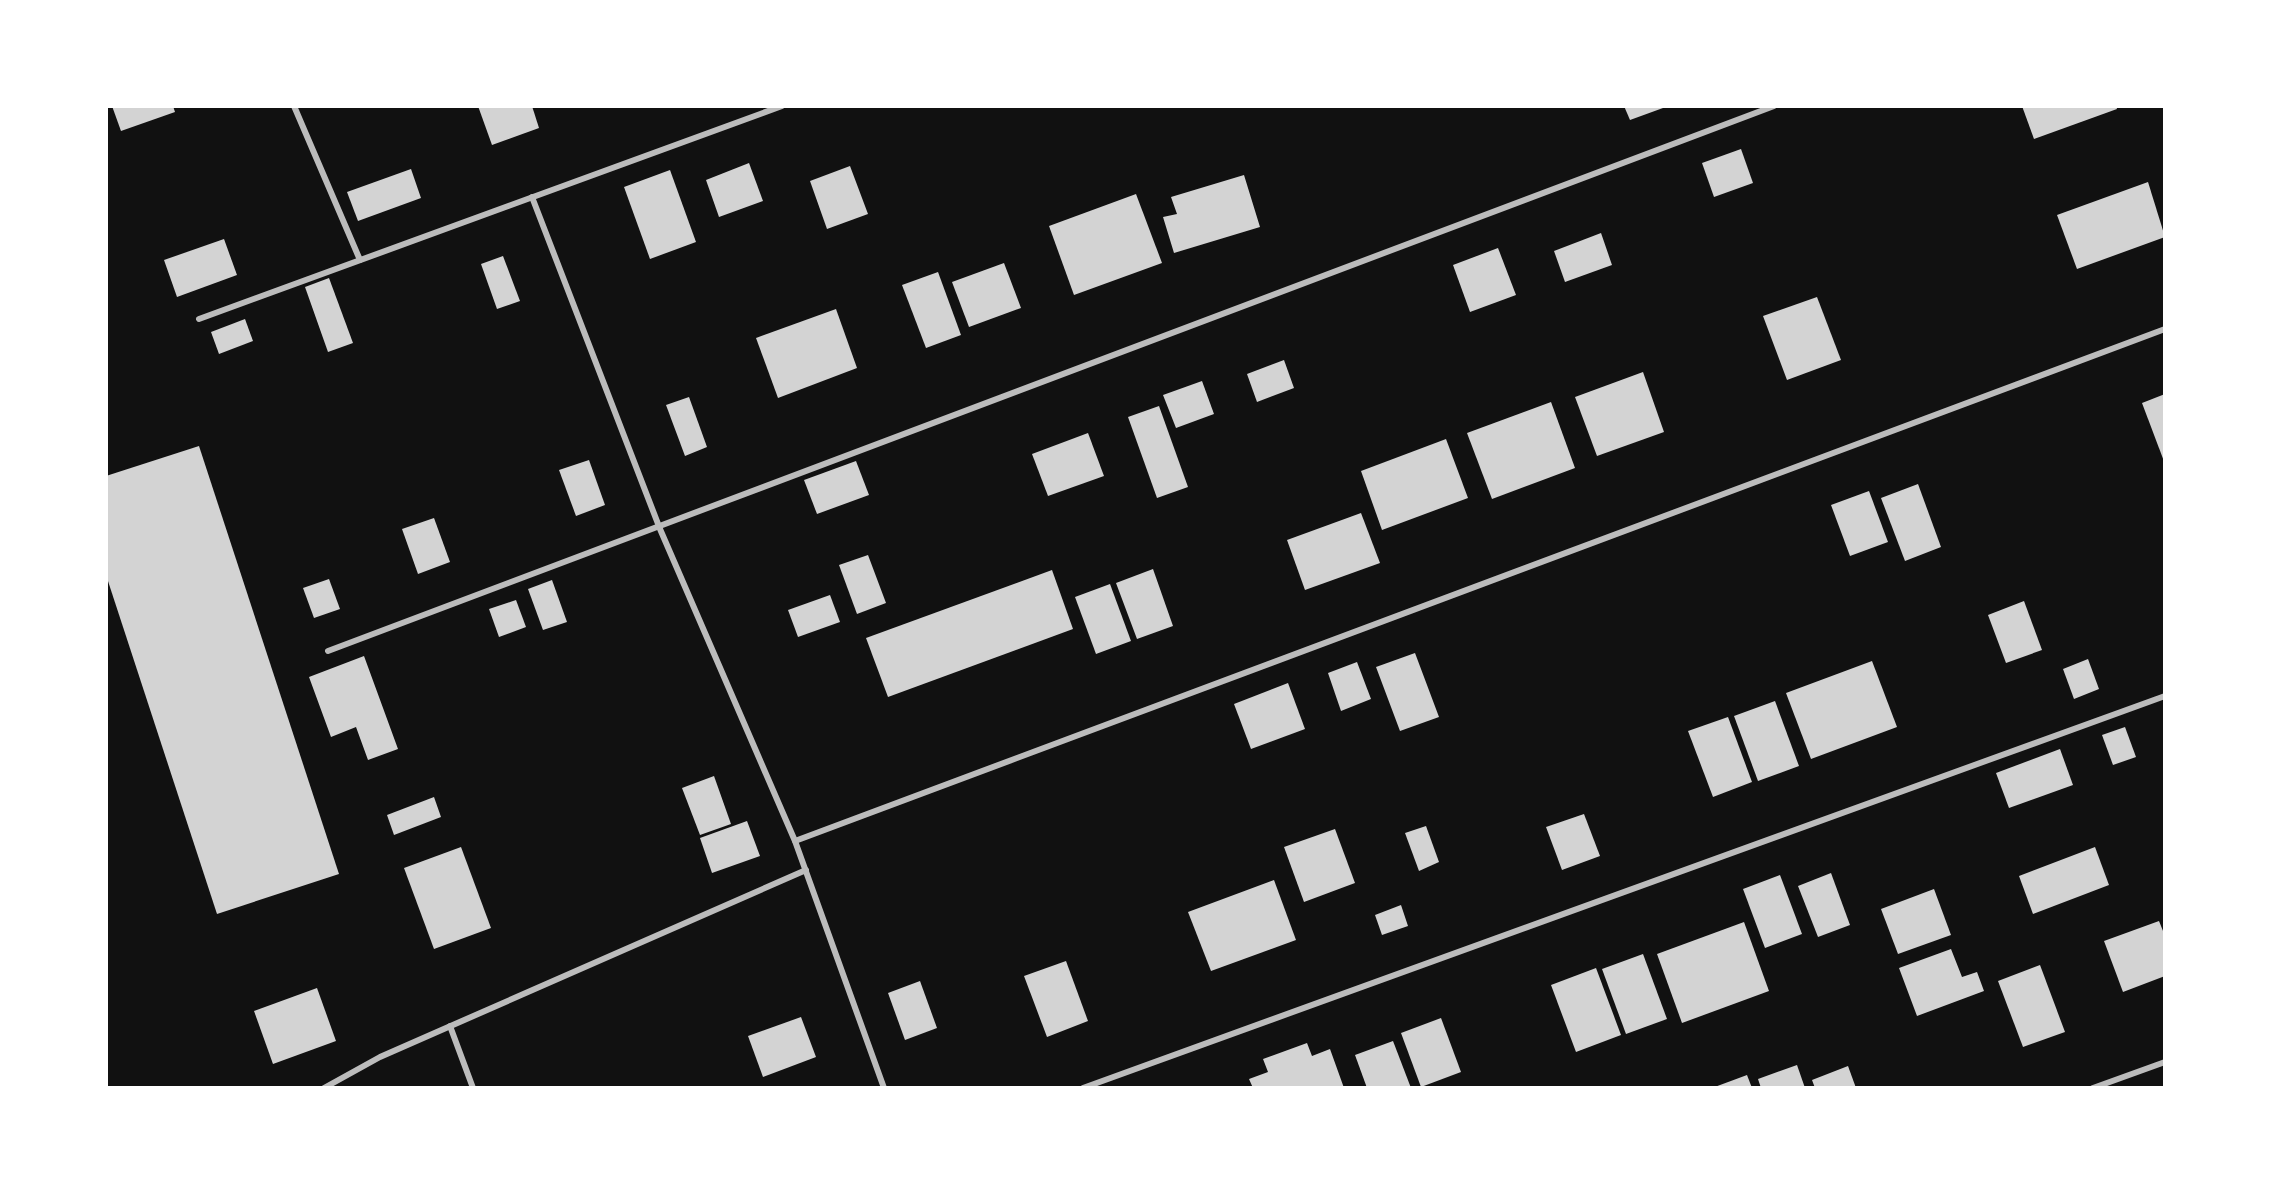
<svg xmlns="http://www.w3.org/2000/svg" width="2271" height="1194" viewBox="0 0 2271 1194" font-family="Rubik,sans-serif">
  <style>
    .building { fill: #d3d3d3 }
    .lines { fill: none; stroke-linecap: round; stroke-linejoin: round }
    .service { stroke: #bcbcbc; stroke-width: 6 }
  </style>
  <rect width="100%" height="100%" fill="#111"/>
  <g class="building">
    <path d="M112,106H173L175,112L121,131Z"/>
    <path d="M478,106H532L539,128L492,145Z"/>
    <path d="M1624,106H1662L1663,108L1630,120Z"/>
    <path d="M2022,106H2116L2117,109L2034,139Z"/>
    <path d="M1741,149L1753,183L1714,197L1702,163Z"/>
    <path d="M749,163L763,201L719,217L706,180Z"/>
    <path d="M850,166L868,214L827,229L810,181Z"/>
    <path d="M411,169L421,198L358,221L347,192Z"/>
    <path d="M670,170L696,242L650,259L624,187Z"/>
    <path d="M1244,175L1260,227L1174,253L1163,217L1177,214L1171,197Z"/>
    <path d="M2148,182L2165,237L2077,269L2057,215Z"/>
    <path d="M1136,194L1162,263L1074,295L1049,226Z"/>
    <path d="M1601,233L1612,265L1565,282L1554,251Z"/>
    <path d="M224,239L237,275L177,297L164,260Z"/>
    <path d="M1498,248L1516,295L1470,312L1453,265Z"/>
    <path d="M503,256L520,301L497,309L481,264Z"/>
    <path d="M1004,263L1021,308L969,327L952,282Z"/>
    <path d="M938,272L961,335L926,348L902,285Z"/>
    <path d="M329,278L353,343L328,352L305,287Z"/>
    <path d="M1817,297L1841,360L1787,380L1763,316Z"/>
    <path d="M836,309L857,368L778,398L756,338Z"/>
    <path d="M245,319L253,341L219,354L211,332Z"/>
    <path d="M1284,360L1294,388L1257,402L1247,374Z"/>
    <path d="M1643,372L1664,432L1597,456L1575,397Z"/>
    <path d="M1202,381L1214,414L1176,428L1163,395Z"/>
    <path d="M2165,394V464L2142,403Z"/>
    <path d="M689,397L707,447L685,456L666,405Z"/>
    <path d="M1551,402L1575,468L1492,499L1467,433Z"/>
    <path d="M1159,406L1188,487L1157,498L1128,417Z"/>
    <path d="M1088,433L1104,476L1048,496L1032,454Z"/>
    <path d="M1446,439L1468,498L1382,530L1361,471Z"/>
    <path d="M199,446L339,874L217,914L106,575V476Z"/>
    <path d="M589,460L605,505L576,516L559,470Z"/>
    <path d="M856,461L869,495L817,514L804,480Z"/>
    <path d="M1918,484L1941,547L1905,561L1881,498Z"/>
    <path d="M1869,491L1888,542L1850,556L1831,505Z"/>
    <path d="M1361,513L1380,563L1305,590L1287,540Z"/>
    <path d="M434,518L450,562L418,574L402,529Z"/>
    <path d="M868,555L886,603L857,614L839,565Z"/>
    <path d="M1153,569L1173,626L1137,639L1116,583Z"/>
    <path d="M1052,570L1073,629L888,697L866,638Z"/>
    <path d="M329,579L340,609L314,618L303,588Z"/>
    <path d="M552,580L567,622L543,630L528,589Z"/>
    <path d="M1110,584L1131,641L1096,654L1075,597Z"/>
    <path d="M830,595L840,622L798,637L788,610Z"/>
    <path d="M516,600L526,627L499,637L489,609Z"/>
    <path d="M2024,601L2042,650L2006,663L1988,615Z"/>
    <path d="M1415,653L1439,717L1400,731L1376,667Z"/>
    <path d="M364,656L398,749L368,760L356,727L331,737L309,677Z"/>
    <path d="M2088,659L2099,689L2074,699L2063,669Z"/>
    <path d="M1872,661L1897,727L1811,759L1786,693Z"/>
    <path d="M1357,662L1371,699L1341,711L1328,673Z"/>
    <path d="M1288,683L1305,729L1251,749L1234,704Z"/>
    <path d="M1775,701L1799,766L1758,781L1734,716Z"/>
    <path d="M1728,717L1752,782L1713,797L1688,731Z"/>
    <path d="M2125,727L2136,757L2113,765L2102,735Z"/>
    <path d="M2060,749L2073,785L2009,808L1996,773Z"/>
    <path d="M714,776L731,824L700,835L682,788Z"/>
    <path d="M434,797L441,817L394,835L387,815Z"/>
    <path d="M1584,814L1600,856L1562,870L1546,827Z"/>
    <path d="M747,821L760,856L712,873L700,838Z"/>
    <path d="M1426,826L1439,862L1419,871L1405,833Z"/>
    <path d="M1335,829L1355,883L1304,902L1284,847Z"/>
    <path d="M461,847L491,928L434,949L404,868Z"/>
    <path d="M2095,847L2109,885L2033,914L2019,876Z"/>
    <path d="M1831,873L1850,925L1818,937L1798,886Z"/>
    <path d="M1780,875L1802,934L1765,948L1743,889Z"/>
    <path d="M1274,880L1296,940L1211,971L1188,912Z"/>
    <path d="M1934,889L1951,935L1898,954L1881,909Z"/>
    <path d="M1401,905L1408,926L1382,935L1375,915Z"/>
    <path d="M2159,921L2165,936V976L2123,992L2104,941Z"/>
    <path d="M1744,922L1769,991L1682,1023L1657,954Z"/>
    <path d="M1951,949L1962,977L1977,972L1984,991L1917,1016L1899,968Z"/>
    <path d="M1643,954L1667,1019L1626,1034L1602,969Z"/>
    <path d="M1066,961L1088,1021L1047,1037L1024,976Z"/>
    <path d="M2040,965L2065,1032L2023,1047L1998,981Z"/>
    <path d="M1596,968L1621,1035L1576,1052L1551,985Z"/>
    <path d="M920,981L937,1028L905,1040L888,993Z"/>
    <path d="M317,988L336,1041L273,1064L254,1011Z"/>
    <path d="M801,1017L816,1057L763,1077L748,1036Z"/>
    <path d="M1441,1018L1461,1072L1421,1087L1401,1033Z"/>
    <path d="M1393,1041L1411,1088H1367L1355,1055Z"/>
    <path d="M1307,1043L1312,1056L1330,1049L1344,1088H1253L1249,1079L1268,1072L1263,1059Z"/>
    <path d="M1797,1065L1805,1088H1761L1758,1079Z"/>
    <path d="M1848,1066L1856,1088H1815L1812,1080Z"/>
    <path d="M1747,1075L1752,1088H1712Z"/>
  </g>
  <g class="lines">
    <g class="service">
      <path d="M294,106L360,260"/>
      <path d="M532,197L660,529L795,841L884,1088"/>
      <path d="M199,319L782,106"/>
      <path d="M328,651L1774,106"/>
      <path d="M795,841L2165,329"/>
      <path d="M450,1026L473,1088"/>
      <path d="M324,1088L380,1057L806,870"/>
      <path d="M1083,1088L2165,696"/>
      <path d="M2093,1088L2165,1062"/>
    </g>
  </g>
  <rect width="2271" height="1194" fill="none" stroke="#ffffff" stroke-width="216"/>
</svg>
